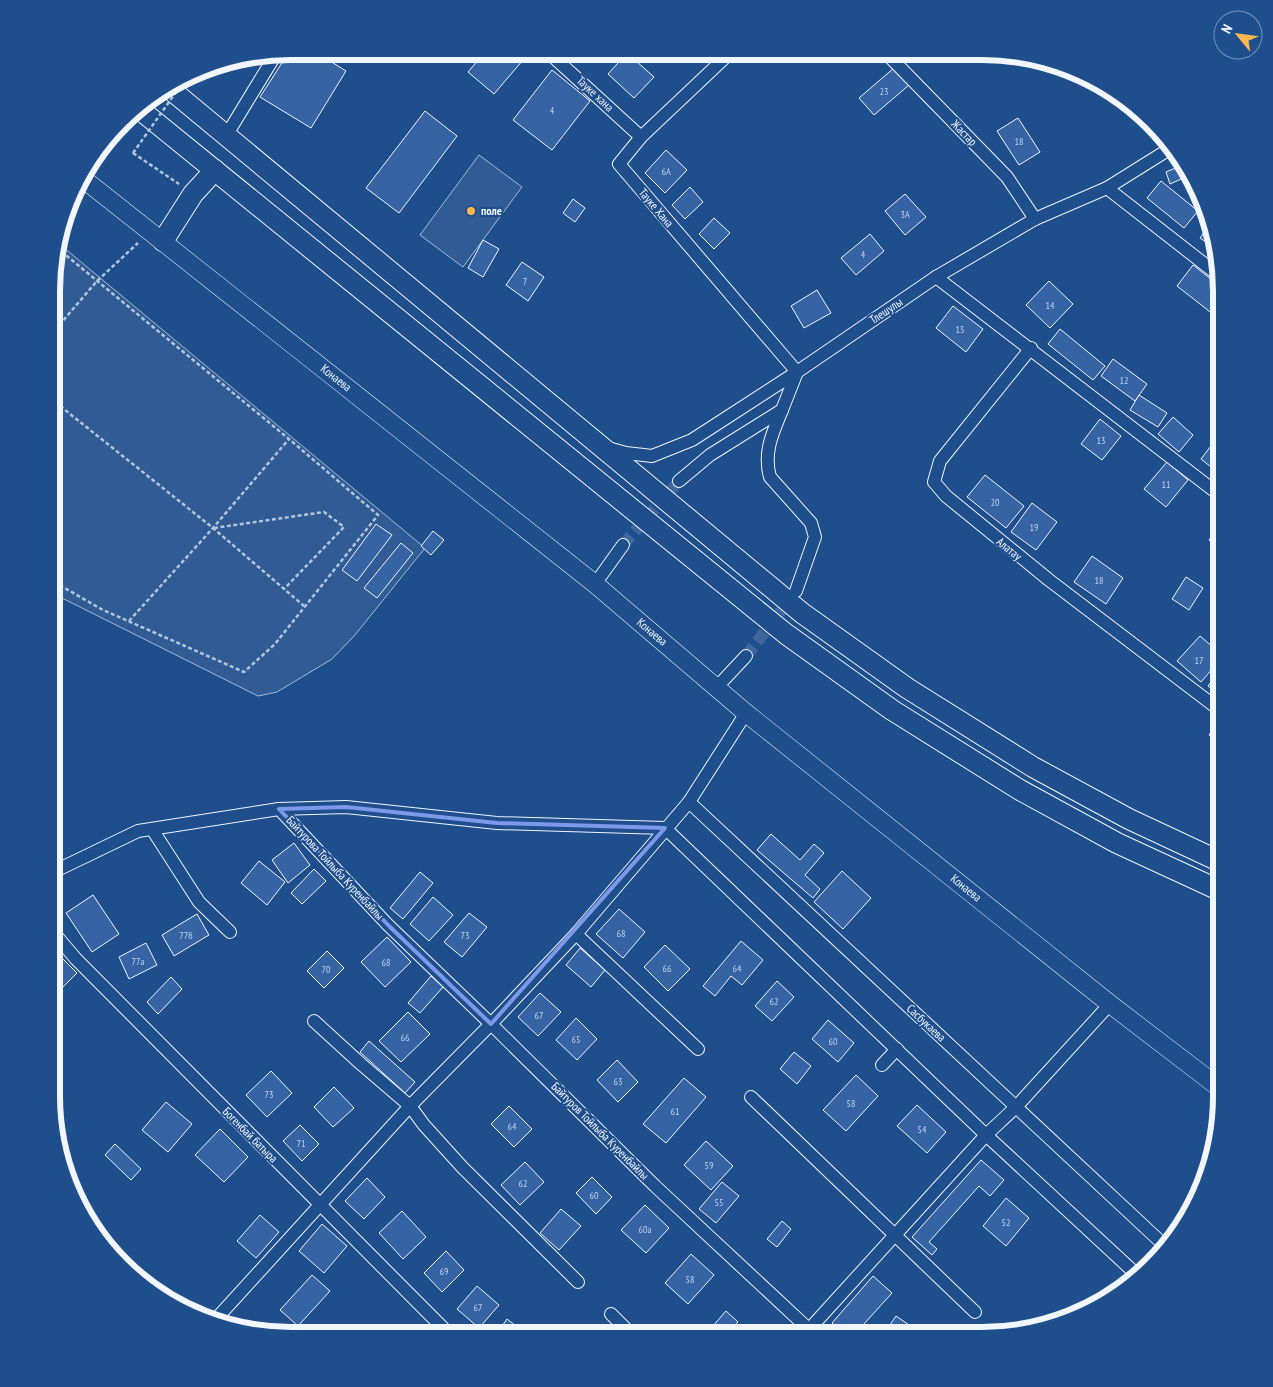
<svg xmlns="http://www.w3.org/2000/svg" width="1273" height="1387" viewBox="0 0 1273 1387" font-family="'PT Sans Narrow',sans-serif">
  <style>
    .green { fill: #305b95; stroke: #a8bbd7 }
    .building { fill: #3563a3; stroke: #f2f6ff }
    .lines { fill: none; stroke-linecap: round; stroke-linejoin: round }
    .minor-tunnel { stroke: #3f679d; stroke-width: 12; stroke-dasharray: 12 6; stroke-linecap: butt }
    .minor-casing { stroke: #f2f6ff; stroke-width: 14 }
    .secondary-casing { stroke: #f2f6ff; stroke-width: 19 }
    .trunk-casing { stroke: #f2f6ff; stroke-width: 22 }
    .path { stroke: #b3c4dc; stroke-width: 2.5; stroke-dasharray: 4 2.5; stroke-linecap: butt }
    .minor { stroke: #1f4e8c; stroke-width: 12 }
    .secondary { stroke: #1f4e8c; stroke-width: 18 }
    .trunk { stroke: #1f4e8c; stroke-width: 20 }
    .path-bridge { stroke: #b3c4dc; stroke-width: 2.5; stroke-dasharray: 4 2.5; stroke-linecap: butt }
    .marked { fill: none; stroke: #7d9aea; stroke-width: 4; stroke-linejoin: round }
    .poi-dot { fill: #ffb74d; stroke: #1f4e8c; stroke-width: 2 }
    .labels { text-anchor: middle; stroke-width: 4; stroke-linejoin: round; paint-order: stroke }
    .number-label { font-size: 10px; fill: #c3d1e8 }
    .street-label { font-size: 12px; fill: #f2f6ff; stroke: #1f4e8c }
    .poi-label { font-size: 12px; font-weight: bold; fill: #f2f6ff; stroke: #1f4e8c; text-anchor: start }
    .rim { fill: none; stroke: #f2f6ff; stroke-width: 6 }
  </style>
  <rect width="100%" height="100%" fill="#1f4e8c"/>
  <g class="green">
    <path d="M479,155L522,187L463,267L420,235Z"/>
    <path d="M57,242L425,548L355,635L332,659L277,692L258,696L54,594Z"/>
  </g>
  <g class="building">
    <path d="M314,51L346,71L311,128L260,97L289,52Z"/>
    <path d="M485,52H528L529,53L494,94L468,72Z"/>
    <path d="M627,53L654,77L634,98L608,74Z"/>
    <path d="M894,68L909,85L874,115L859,98Z"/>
    <path d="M552,70L590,101L552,150L513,120Z"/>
    <path d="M425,111L457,136L399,213L366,188Z"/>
    <path d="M1018,118L1040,152L1019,165L997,131Z"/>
    <path d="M666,150L687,170L665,193L645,173Z"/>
    <path d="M1185,164L1190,175L1170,184L1166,172Z"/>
    <path d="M1161,181L1198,211L1184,228L1147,198Z"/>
    <path d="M690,187L703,202L685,219L672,205Z"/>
    <path d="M905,194L926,217L905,235L885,211Z"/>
    <path d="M573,199L585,208L575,222L563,213Z"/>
    <path d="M714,218L730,233L714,249L699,234Z"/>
    <path d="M1211,222L1216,249L1200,238Z"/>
    <path d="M870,234L884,251L856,275L841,258Z"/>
    <path d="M483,240L499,249L483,277L468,268Z"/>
    <path d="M522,262L544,277L528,301L506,285Z"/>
    <path d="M1193,265L1221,287V304L1214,315L1177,286Z"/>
    <path d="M1049,281L1073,304L1050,328L1026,305Z"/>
    <path d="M817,290L831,313L804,328L791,306Z"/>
    <path d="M953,306L983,329L966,352L936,328Z"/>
    <path d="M1060,329L1105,366L1093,380L1048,344Z"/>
    <path d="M1113,359L1147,384L1135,401L1101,376Z"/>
    <path d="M1139,395L1167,413L1158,427L1130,410Z"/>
    <path d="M1173,417L1193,435L1179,452L1158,434Z"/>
    <path d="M1100,419L1121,436L1102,460L1081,444Z"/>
    <path d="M1220,434L1221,435V475L1201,459Z"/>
    <path d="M1167,462L1188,480L1166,507L1144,489Z"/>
    <path d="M985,475L1024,506L1006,528L967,497Z"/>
    <path d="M1032,503L1057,522L1036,550L1011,532Z"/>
    <path d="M376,524L392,535L357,581L342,570Z"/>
    <path d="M1221,524V550L1209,540Z"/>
    <path d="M433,531L444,540L431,555L421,546Z"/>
    <path d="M401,543L413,553L377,598L364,588Z"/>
    <path d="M1092,556L1123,578L1106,604L1074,582Z"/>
    <path d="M1186,577L1203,588L1189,610L1172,599Z"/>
    <path d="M1200,636L1221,654V659L1201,682L1177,661Z"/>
    <path d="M1221,668V696L1208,686Z"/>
    <path d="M1218,722L1221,724V743L1209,735Z"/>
    <path d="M771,834L800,860L814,844L824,853L805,875L820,889L813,898L757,850Z"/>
    <path d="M294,843L310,865L288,883L272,860Z"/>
    <path d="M259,861L285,882L267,905L241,883Z"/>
    <path d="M314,869L326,881L302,904L291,893Z"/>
    <path d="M842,871L871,898L843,929L814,902Z"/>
    <path d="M420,872L433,883L403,919L390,908Z"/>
    <path d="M93,895L119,934L92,952L66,913Z"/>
    <path d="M433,897L453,915L429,941L410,924Z"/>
    <path d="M619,909L645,932L623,958L596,934Z"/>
    <path d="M469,913L487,927L462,957L444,942Z"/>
    <path d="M197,914L209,935L174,956L162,935Z"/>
    <path d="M387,937L411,962L385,987L361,962Z"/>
    <path d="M741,941L763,960L742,985L731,976L715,996L703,986Z"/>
    <path d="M146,943L157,965L129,979L119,957Z"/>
    <path d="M665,945L690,969L668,991L644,967Z"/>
    <path d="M580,948L605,970L591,987L566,965Z"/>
    <path d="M327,951L344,968L324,988L307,971Z"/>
    <path d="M56,952L77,973L52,998V955Z"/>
    <path d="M431,976L443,987L420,1013L408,1003Z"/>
    <path d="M171,977L182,989L158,1014L147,1002Z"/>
    <path d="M777,981L794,997L772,1021L755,1006Z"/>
    <path d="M540,993L561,1012L538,1036L518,1017Z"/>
    <path d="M408,1012L430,1034L401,1062L379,1041Z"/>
    <path d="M576,1018L597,1039L577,1060L556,1040Z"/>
    <path d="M828,1020L854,1043L838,1062L812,1039Z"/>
    <path d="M369,1041L415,1082L405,1093L360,1052Z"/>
    <path d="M794,1052L811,1066L797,1084L780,1069Z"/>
    <path d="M617,1060L638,1082L618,1102L597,1080Z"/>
    <path d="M271,1071L292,1093L267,1117L246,1095Z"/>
    <path d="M856,1075L878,1096L846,1131L823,1110Z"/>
    <path d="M684,1078L706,1097L666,1143L643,1124Z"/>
    <path d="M334,1087L354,1108L333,1127L314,1107Z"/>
    <path d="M166,1102L192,1124L168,1152L142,1130Z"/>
    <path d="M917,1105L946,1132L927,1153L897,1126Z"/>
    <path d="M509,1106L532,1129L514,1147L491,1124Z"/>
    <path d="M300,1125L319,1144L302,1161L283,1141Z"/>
    <path d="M220,1129L248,1157L224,1182L195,1155Z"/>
    <path d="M706,1141L733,1166L711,1190L684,1165Z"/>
    <path d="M115,1144L141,1169L131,1180L105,1155Z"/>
    <path d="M981,1160L1004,1180L990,1196L979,1186L929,1242L937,1249L932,1255L912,1237Z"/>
    <path d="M525,1162L544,1182L520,1205L501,1185Z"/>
    <path d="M592,1177L612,1197L596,1214L576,1193Z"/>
    <path d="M367,1178L385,1197L364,1219L345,1201Z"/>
    <path d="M722,1182L739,1196L716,1223L699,1209Z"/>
    <path d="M1006,1198L1029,1218L1006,1246L983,1226Z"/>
    <path d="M645,1205L669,1228L646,1253L621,1230Z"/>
    <path d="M561,1209L581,1226L559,1250L540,1233Z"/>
    <path d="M402,1211L426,1237L403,1259L379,1233Z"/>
    <path d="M260,1215L279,1232L256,1258L237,1241Z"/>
    <path d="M782,1221L791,1229L777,1247L767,1239Z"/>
    <path d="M322,1224L347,1246L324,1273L299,1251Z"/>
    <path d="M446,1251L464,1270L442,1292L424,1273Z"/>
    <path d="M691,1254L714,1275L688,1304L665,1283Z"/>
    <path d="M312,1275L330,1291L298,1326L280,1310Z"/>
    <path d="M873,1276L892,1293L854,1335H846L832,1323Z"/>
    <path d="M477,1286L499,1305L479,1328L457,1309Z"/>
    <path d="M726,1311L738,1322L726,1335H705Z"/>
    <path d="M896,1316L909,1325L902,1335H883Z"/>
    <path d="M507,1319L525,1333L524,1335H496Z"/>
  </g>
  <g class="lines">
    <g class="minor-tunnel">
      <path d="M623,545L679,481"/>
      <path d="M746,656L792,597"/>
    </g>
    <g class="minor-casing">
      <g id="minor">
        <path d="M548,52L641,137"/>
        <path d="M886,53L1007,177L1035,219"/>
        <path d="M226,136L276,54"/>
        <path d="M1107,188L1221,277"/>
        <path d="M936,277L1221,496"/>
        <path d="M1031,348L940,461L934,482L946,496L1049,580L1221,711"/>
        <path d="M782,410C773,432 763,452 770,477L811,523L815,537L796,591"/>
        <path d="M608,448L626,453L652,456L692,440L797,372L936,277L1035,219L1107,188L1171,148"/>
        <path d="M679,481L710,455L782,410L797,372L619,164L641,137L731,52"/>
        <path d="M595,584L623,545"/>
        <path d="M717,687L746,656"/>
        <path d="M689,802L1163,1244"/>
        <path d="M279,809L346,807L497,823L665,828L986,1135L1136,1274"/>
        <path d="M152,829L199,902L230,932"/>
        <path d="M53,872L138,831L279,809L388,925L491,1024L655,1186L815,1335"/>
        <path d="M53,932L76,959L450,1335"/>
        <path d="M576,934L698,1049"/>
        <path d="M314,1021L361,1064L410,1106L424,1125L462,1167L578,1282"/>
        <path d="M882,1065L897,1049"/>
        <path d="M751,1097L975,1312"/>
        <path d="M611,1314L632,1335"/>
        <path d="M217,1318L410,1106L491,1024L576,934L689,802L746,713"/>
        <path d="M804,1335L986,1135L1016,1107L1110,1004"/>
      </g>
    </g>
    <g class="secondary-casing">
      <path id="secondary" d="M81,177L595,584L746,713L1110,1004L1221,1089"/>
    </g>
    <g class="trunk-casing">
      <g id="trunk">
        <path d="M170,89L802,613L907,688L1033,767L1129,819L1221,862"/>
        <path d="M138,108L786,634L892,710L1020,790L1117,843L1221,891"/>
        <path d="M163,241L193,194L215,170"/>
      </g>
    </g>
    <g class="path">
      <path d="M133,153L179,184"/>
      <path d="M55,330L97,281L138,243"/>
      <path d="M55,402L213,528L304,606"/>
      <path d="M214,528L324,512L344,527L284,589"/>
      <path d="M54,582L103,610L244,672L275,644L378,515L289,439L56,247"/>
      <path d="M129,621L213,528L289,439"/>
    </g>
    <use href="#minor" class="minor"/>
    <use href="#secondary" class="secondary"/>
    <use href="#trunk" class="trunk"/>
    <path class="path-bridge" d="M133,153L181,85"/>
  </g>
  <path class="marked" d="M346,807L497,823L665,828L491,1024L388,925L279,809Z"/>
  <circle class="poi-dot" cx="471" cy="211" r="5"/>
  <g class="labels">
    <g class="number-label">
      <text x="884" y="95">23</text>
      <text x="552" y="114">4</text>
      <text x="1019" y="145">18</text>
      <text x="666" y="175">6А</text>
      <text x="905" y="218">3А</text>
      <text x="863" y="258">4</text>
      <text x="525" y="285">7</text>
      <text x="1050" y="309">14</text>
      <text x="960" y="333">15</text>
      <text x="1124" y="384">12</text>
      <text x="1101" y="444">13</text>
      <text x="1166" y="488">11</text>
      <text x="995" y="506">20</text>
      <text x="1034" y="531">19</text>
      <text x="1099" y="584">18</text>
      <text x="1199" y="664">17</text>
      <text x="621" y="937">68</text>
      <text x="186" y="939">77б</text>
      <text x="465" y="939">73</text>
      <text x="138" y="965">77а</text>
      <text x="386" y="966">68</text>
      <text x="667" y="972">66</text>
      <text x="737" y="972">64</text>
      <text x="326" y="973">70</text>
      <text x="774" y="1005">62</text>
      <text x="539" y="1019">67</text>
      <text x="405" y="1041">66</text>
      <text x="576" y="1043">65</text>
      <text x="833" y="1045">60</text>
      <text x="618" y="1085">63</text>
      <text x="269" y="1098">73</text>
      <text x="851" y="1107">58</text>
      <text x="675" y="1115">61</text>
      <text x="512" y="1130">64</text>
      <text x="922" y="1133">54</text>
      <text x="301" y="1147">71</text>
      <text x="709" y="1169">59</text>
      <text x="523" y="1187">62</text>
      <text x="594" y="1199">60</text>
      <text x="719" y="1206">55</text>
      <text x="1006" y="1226">52</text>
      <text x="645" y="1233">60а</text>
      <text x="444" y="1275">69</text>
      <text x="690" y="1283">58</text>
      <text x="478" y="1311">67</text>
    </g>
    <g class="street-label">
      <text transform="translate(595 94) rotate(43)" y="4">Тауке хана</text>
      <text transform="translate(964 133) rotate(46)" y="4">Жастар</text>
      <text transform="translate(656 208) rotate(50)" y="4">Тауке Хана</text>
      <text transform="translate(886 311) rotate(-34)" y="4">Тлешулы</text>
      <text transform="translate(336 378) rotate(38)" y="4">Конаева</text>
      <text transform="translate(1009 549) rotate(39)" y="4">Алатау</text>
      <text transform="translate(652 632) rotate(40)" y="4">Конаева</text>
      <text transform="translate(335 868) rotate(47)" y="4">Байтурова Тойлыба Куренбайлы</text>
      <text transform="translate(966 888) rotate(39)" y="4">Конаева</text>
      <text transform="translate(926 1023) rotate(43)" y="4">Сасбукаева</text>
      <text transform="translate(600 1131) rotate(45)" y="4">Байтуров Тойлыба Куренбайлы</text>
      <text transform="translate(250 1135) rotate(45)" y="4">Богенбай батыра</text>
    </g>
    <g class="poi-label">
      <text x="481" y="215">поле</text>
    </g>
  </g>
  <path d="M0 0H1273V1387H0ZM291 60H982A231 231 0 0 1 1213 291V1096A231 231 0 0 1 982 1327H291A231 231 0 0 1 60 1096V291A231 231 0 0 1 291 60Z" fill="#1f4e8c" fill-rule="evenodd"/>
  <path class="rim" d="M291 60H982A231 231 0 0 1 1213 291V1096A231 231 0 0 1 982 1327H291A231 231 0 0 1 60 1096V291A231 231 0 0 1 291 60Z"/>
  <g transform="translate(1238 35) rotate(299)"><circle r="24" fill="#1f4e8c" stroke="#7391ba"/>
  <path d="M0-4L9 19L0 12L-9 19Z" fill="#ffb74d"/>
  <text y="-8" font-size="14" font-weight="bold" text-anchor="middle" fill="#f2f6ff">N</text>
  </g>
</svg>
